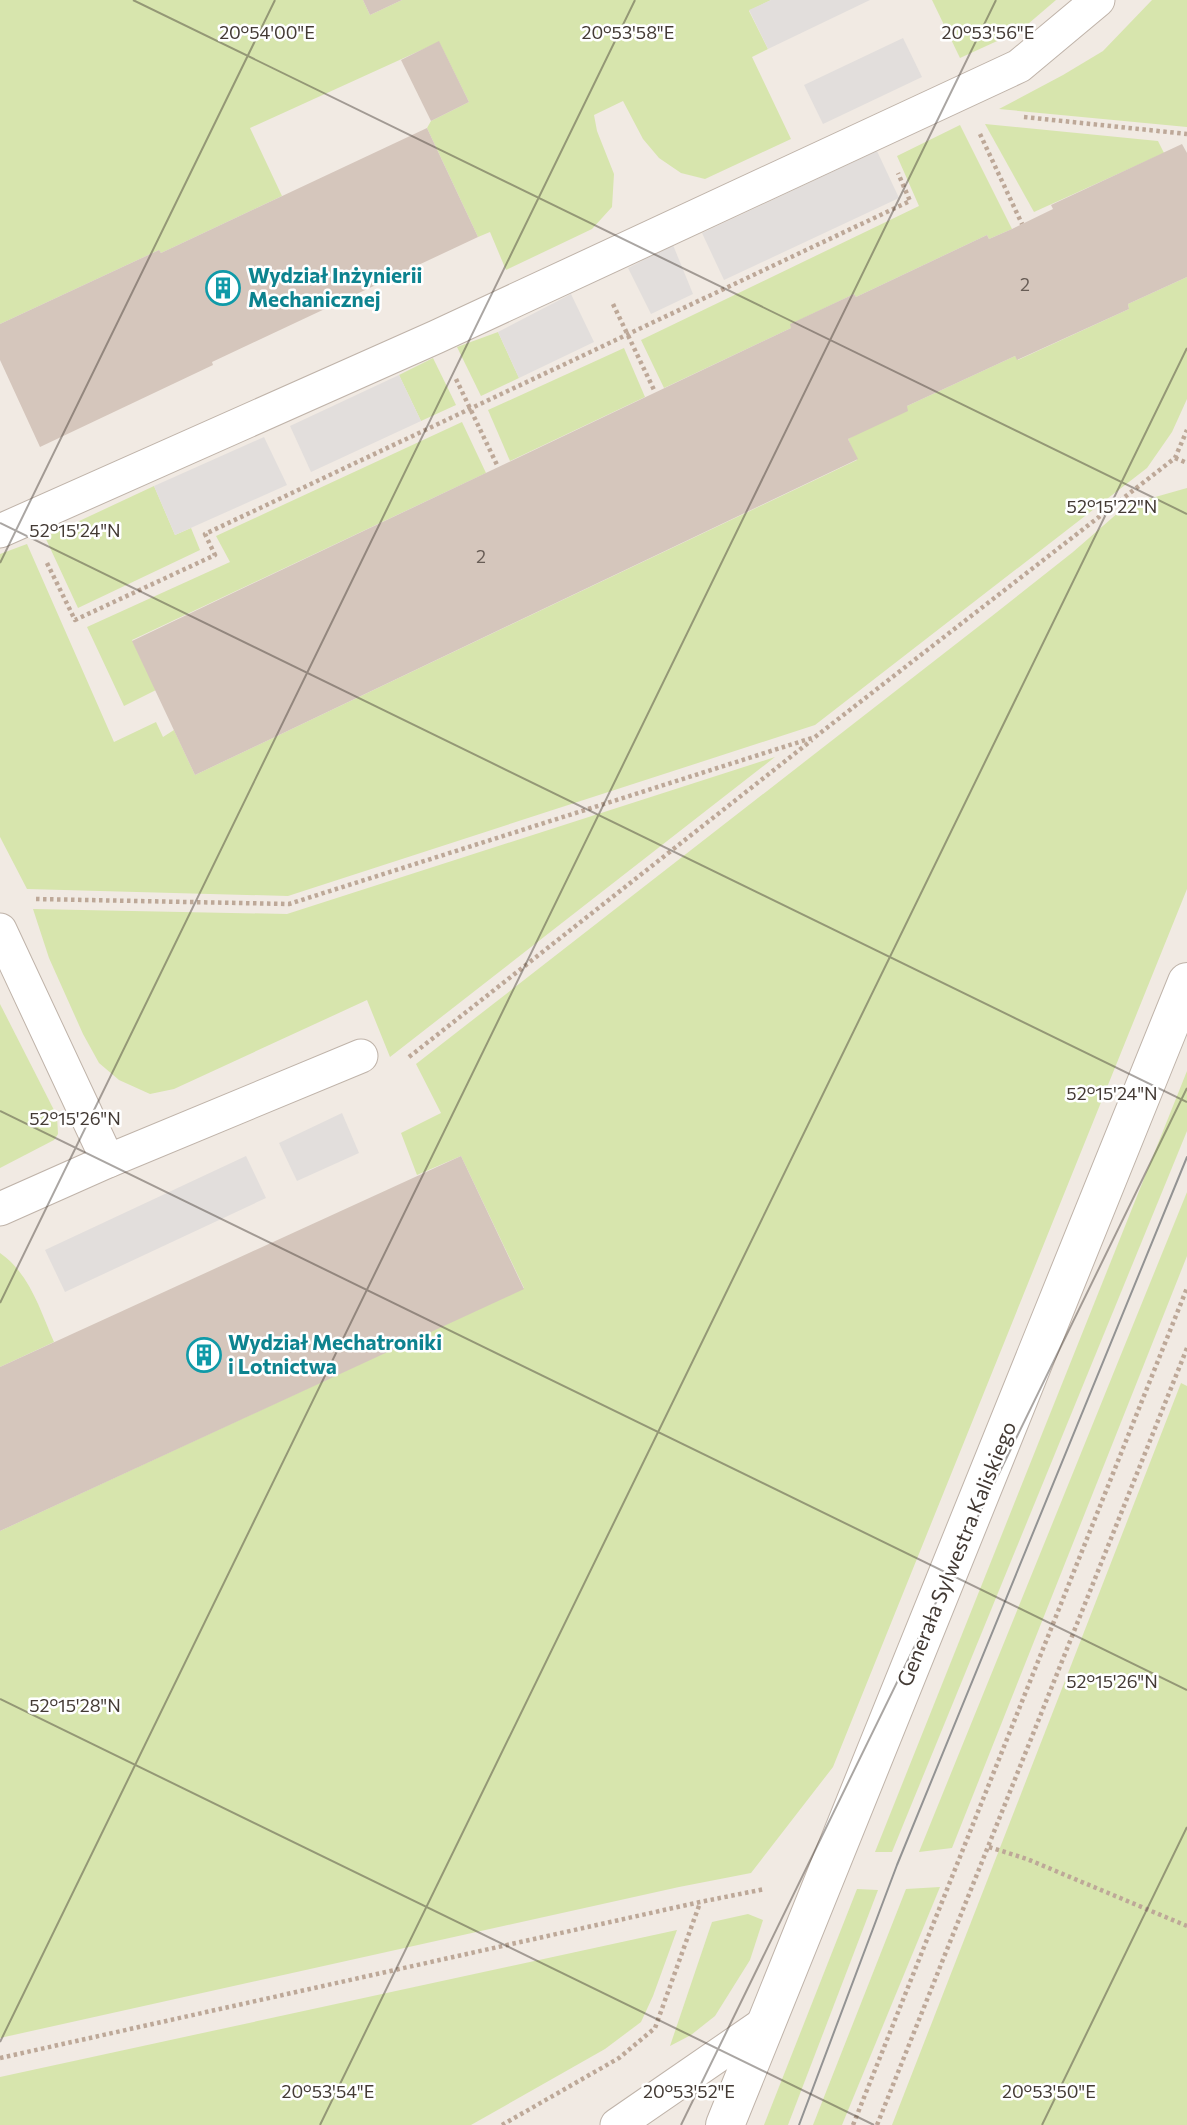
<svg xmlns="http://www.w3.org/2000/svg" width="1187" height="2125" viewBox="0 0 1187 2125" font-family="Commissioner,sans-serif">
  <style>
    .green { fill: #d7e5ad }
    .parking { fill: #e2dedc }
    .building { fill: #d5c6bc }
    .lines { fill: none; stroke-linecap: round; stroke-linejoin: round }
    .service-casing { stroke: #bfb3a9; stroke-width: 35 }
    .tertiary-casing { stroke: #bfb3a9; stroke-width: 40 }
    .path { stroke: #bda898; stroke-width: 4.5; stroke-dasharray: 3.5 3.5; stroke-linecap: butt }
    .service { stroke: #fff; stroke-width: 33 }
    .tertiary { stroke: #fff; stroke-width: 38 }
    .tram { stroke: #939393; stroke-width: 2 }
    .ticks { fill: none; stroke: #433a34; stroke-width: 2; stroke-opacity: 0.45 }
    .labels { text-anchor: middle; stroke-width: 5; stroke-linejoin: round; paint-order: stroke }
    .number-label { font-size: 18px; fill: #685d56 }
    .culture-label { font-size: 21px; font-weight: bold; fill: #0d838f; stroke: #fff; text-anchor: start }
    .street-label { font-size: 21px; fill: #433a34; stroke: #fff }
    .ticks-label { font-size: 18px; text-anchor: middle; fill: #433a34; stroke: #fff; stroke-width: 5; stroke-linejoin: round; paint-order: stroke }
  </style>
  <rect width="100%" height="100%" fill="#f1eae3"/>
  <g class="green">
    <path d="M0,0H363L370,15L402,0H771L749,11L768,49L752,57L791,139L705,179L681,173L659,158L643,139L623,101L594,115L597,131L614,174L612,207L592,229L506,270L490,232L478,237L427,128L431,121L469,102L439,42L250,128L282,196L161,253L159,250L0,324Z"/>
    <path d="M932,0H1056L1021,30L960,58Z"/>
    <path d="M1152,0H1187V127L999,109L1063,75L1103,51Z"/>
    <path d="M985,124L1158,141L1164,153L1034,212Z"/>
    <path d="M960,125L1012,229L989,239L987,235L856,297L854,294L791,324V328L664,388L641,340L919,206L897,156Z"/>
    <path d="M1187,277V399L1172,432L1147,468L815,725L288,896L27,889L0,837V554L27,544L114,742L156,722L163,737L174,730L195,775L857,460L848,439L907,406L1015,356L1018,360L1129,309L1128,304Z"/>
    <path d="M498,332L519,378L481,396L457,347Z"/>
    <path d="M624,348L645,397L510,461L488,410Z"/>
    <path d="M433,358L456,405L421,421L399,375Z"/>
    <path d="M462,422L486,473L132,640L156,690L124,706L87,627L230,562L216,536Z"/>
    <path d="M154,486L175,535L191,528L200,550L78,608L45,537Z"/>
    <path d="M1187,488V889L833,1767L751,1873L679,1887L0,2038V1531L524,1288L461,1156L417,1175L401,1133L441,1113L416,1064L992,616L1073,552L1127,505Z"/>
    <path d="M775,757L390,1057L367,1000L174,1089L150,1094L119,1080L99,1063L83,1034L49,958L33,909L287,914Z"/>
    <path d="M0,1004L57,1116L58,1134L54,1140L0,1168Z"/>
    <path d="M1187,1071V1131L892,1852H875Z"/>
    <path d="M1187,1192V1256L952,1848L919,1852Z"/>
    <path d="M0,1253C30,1274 40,1310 54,1342L0,1367Z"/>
    <path d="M1181,1383L1187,1386V2125H892Z"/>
    <path d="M940,1887L842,2125H813L906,1889Z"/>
    <path d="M857,1889L878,1890L788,2125H764Z"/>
    <path d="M748,1914L763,1920L750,1960L715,2016L691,2035L670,2046L712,1922Z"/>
    <path d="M677,1930L653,1996L641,2022L605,2049L471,2125H0V2077Z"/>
  </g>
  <g class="parking">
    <path d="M771,0H870L768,49L749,10Z"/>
    <path d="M903,38L922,77L823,124L804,85Z"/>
    <path d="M877,151L899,198L724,280L702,233Z"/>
    <path d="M673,245L693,294L651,314L628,268Z"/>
    <path d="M571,294L594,342L519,378L498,332Z"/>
    <path d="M399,375L421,421L311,472L290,426Z"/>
    <path d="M264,437L287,485L175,535L154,486Z"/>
    <path d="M342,1113L359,1153L297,1181L279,1143Z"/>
    <path d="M246,1156L266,1198L65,1292L45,1250Z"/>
  </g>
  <g class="building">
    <path d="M363,0H402L370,15Z"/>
    <path d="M439,41L469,102L431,121L401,60Z"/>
    <path d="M427,128L478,237L212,362L213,365L40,447L0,360V324L159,250L161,253Z"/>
    <path d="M1182,144L1187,153V277L1128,304L1129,309L1017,360L1015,356L907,406L908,411L848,439L858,459L195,775L132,641L791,328L790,324L854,294L856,297L987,235L989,239L1012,229L1053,209L1051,205Z"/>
    <path d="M461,1156L524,1289L0,1531V1367Z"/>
  </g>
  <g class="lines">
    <g class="service-casing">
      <g id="service">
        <path d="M0,531L436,337L1019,66L1098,0"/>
        <path d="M0,930L108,1161"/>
        <path d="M0,1209L108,1161L361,1056"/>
        <path d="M617,2125L765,2023"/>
      </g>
    </g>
    <g class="tertiary-casing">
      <path id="tertiary" d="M725,2125L1187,982"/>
    </g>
    <g class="path">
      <path d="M1024,117L1187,134"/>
      <path d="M980,134L1022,224"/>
      <path d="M613,304L655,392"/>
      <path d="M456,379L498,467"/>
      <path d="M1175,458L1187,463"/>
      <path d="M47,563L75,620L215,555L205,534L910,201L898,173"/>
      <path d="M36,899L289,904L815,737L1175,458L1187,430"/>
      <path d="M409,1057L812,740"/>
      <path d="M989,1847L1027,1859L1187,1926"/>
      <path d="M0,2058L700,1902L765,1889"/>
      <path d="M502,2125L619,2058L655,2028L700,1903"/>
      <path d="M853,2125L1187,1288"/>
      <path d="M877,2125L1187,1348"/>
    </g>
    <use href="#service" class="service"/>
    <use href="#tertiary" class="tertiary"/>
    <path class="tram" d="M799,2125L897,1865L1187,1157"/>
  </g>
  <path class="ticks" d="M133,0L1187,514M0,523L1187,1102M0,563L275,0M0,1111L1187,1690M0,1303L635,0M0,1699L874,2125M0,2042L996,0M320,2125L1187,348M681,2125L1187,1088M1042,2125L1187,1827"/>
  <defs>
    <g id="building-ring" transform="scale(1.75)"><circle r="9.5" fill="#fff" stroke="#0f9aa8" stroke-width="1.5"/><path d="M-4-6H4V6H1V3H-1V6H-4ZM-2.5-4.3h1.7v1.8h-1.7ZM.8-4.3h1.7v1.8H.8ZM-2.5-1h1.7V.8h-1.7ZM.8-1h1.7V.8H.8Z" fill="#0f9aa8"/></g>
  </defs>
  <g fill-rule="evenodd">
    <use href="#building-ring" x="223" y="288"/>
    <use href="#building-ring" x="204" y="1355"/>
  </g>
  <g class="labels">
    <g class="number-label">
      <text x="1025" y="291">2</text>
      <text x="481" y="563">2</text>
    </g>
    <g class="culture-label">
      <text x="248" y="283">Wydział Inżynierii<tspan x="248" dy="24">Mechanicznej</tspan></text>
      <text x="228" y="1350">Wydział Mechatroniki<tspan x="228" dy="24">i Lotnictwa</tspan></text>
    </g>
    <g class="street-label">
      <text transform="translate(957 1554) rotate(-68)" y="7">Generała Sylwestra Kaliskiego</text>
    </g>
  </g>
  <g class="ticks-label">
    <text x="267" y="39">20°54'00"E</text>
    <text x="628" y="39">20°53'58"E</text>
    <text x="988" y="39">20°53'56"E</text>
    <text x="1112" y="513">52°15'22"N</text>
    <text x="75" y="537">52°15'24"N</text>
    <text x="1112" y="1100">52°15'24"N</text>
    <text x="75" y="1125">52°15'26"N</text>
    <text x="1112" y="1688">52°15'26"N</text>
    <text x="75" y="1712">52°15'28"N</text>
    <text x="328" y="2098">20°53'54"E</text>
    <text x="689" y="2098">20°53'52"E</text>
    <text x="1049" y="2098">20°53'50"E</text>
  </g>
</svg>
